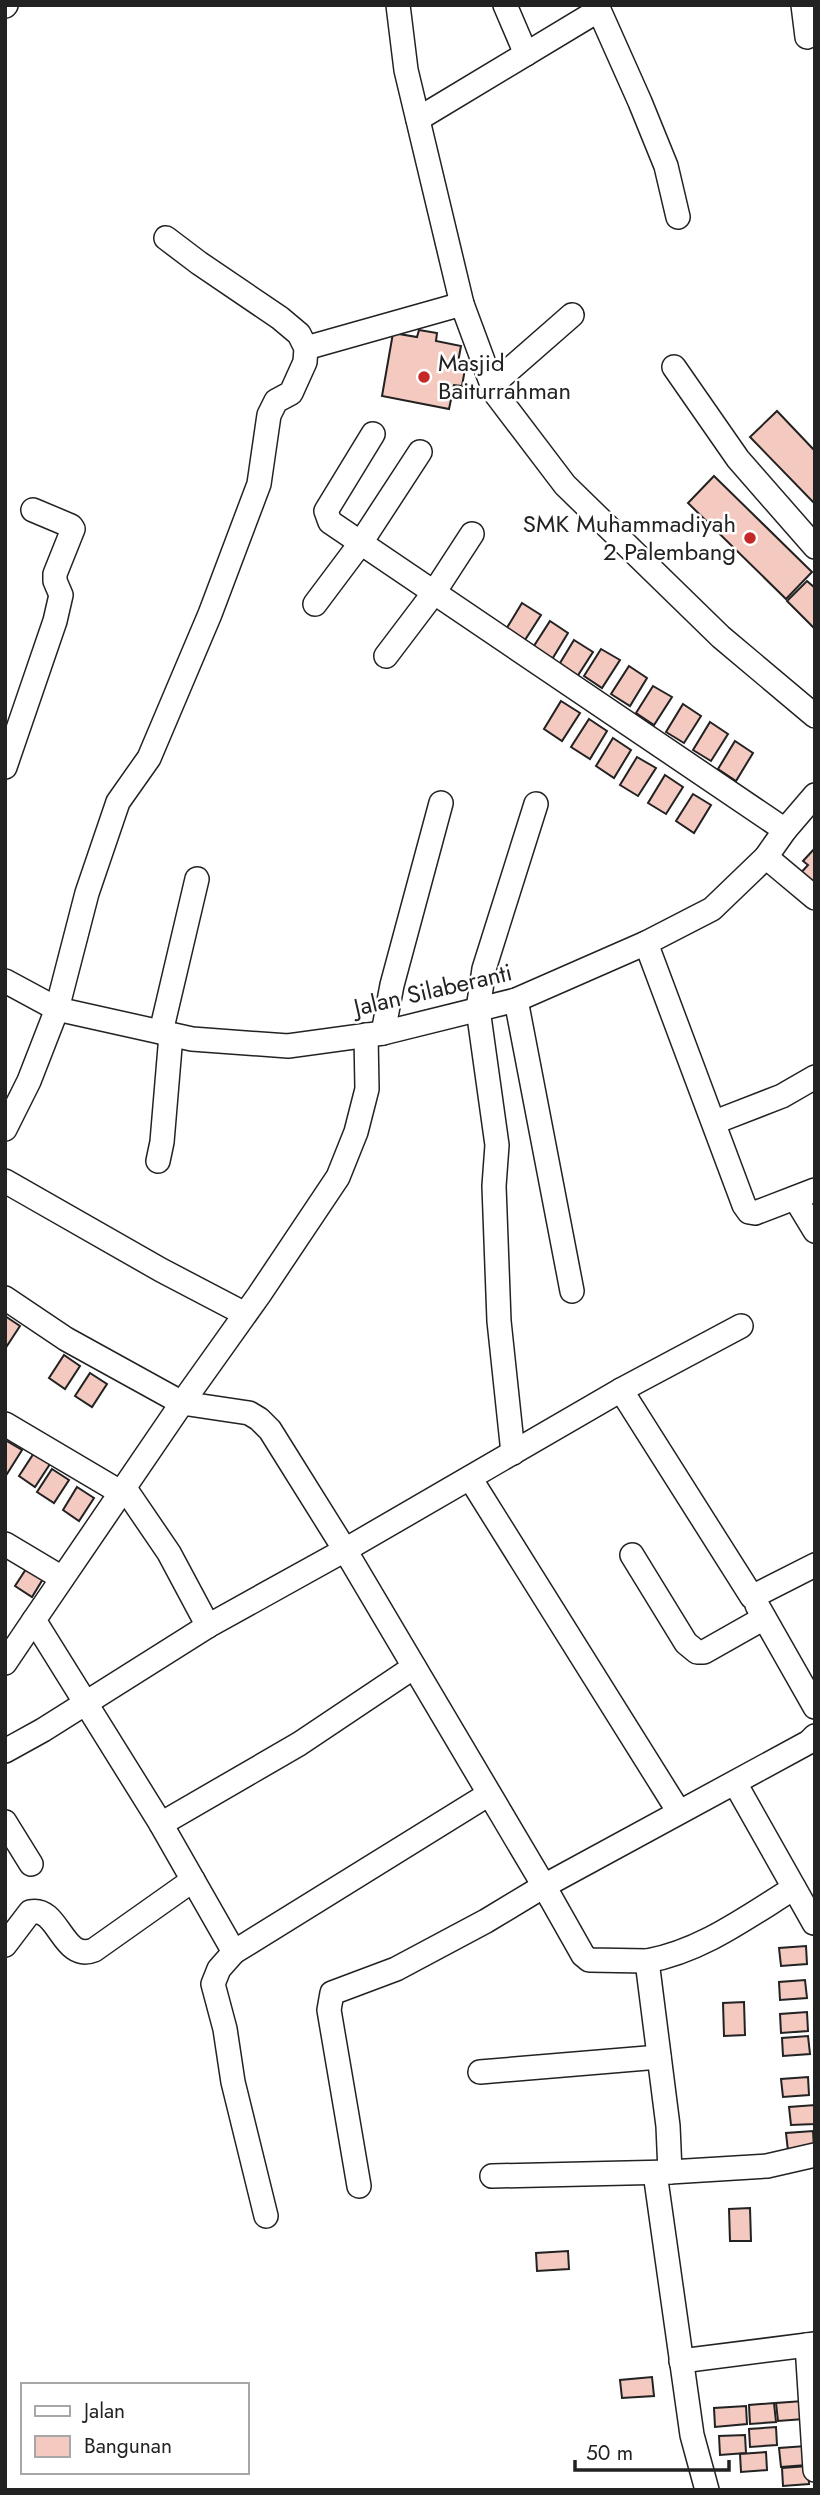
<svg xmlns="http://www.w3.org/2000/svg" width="820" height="2495" viewBox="0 0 820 2495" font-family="Jost,sans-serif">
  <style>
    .building { fill: #f3c9c0; stroke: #222; stroke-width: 2 }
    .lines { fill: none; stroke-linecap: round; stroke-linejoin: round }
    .minor-casing { stroke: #222; stroke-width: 26 }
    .minor { stroke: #fff; stroke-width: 23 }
    .poi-dot { fill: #c62828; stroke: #fff; stroke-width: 2.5 }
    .labels { text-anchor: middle; stroke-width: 5; stroke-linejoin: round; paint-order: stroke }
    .poi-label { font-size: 24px; fill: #222; stroke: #fff; text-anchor: start }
    .street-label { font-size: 24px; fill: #222; stroke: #fff }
  </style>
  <rect width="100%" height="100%" fill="#fff"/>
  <g class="building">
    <path d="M419,330L437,333L436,341L461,346L457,368L465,369L462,386L454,385L449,409L382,396L393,333L417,337Z"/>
    <path d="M777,411L815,451V504L750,437Z"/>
    <path d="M714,476L812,572L786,599L688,503Z"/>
    <path d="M807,581L815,588V629L787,601Z"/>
    <path d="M522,603L541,615L523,643L505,631Z"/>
    <path d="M550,621L568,633L551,661L532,649Z"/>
    <path d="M574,640L593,652L575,680L557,668Z"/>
    <path d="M601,649L620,660L602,688L584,676Z"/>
    <path d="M629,666L647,678L630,706L611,694Z"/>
    <path d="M653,686L672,697L654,725L636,713Z"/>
    <path d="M561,701L580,713L562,741L544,729Z"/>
    <path d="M683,704L701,716L684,743L666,732Z"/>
    <path d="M589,719L607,731L590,759L571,747Z"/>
    <path d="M710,722L728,734L711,761L693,750Z"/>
    <path d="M613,738L631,750L614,778L596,766Z"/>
    <path d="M735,741L753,753L736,781L718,769Z"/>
    <path d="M637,757L656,768L638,796L620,785Z"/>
    <path d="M665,775L683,787L666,814L648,803Z"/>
    <path d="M693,794L711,805L694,833L676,821Z"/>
    <path d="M815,848V891L798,876L808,865L803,861Z"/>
    <path d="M5,1316L20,1326L5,1349Z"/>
    <path d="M64,1355L80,1366L65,1389L49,1378Z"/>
    <path d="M90,1373L107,1384L92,1407L75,1396Z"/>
    <path d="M5,1440L22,1450L7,1474L5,1473Z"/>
    <path d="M34,1453L50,1464L35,1487L19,1476Z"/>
    <path d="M52,1469L69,1480L54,1503L37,1492Z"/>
    <path d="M77,1487L94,1498L79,1521L63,1510Z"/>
    <path d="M30,1563L46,1574L32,1597L15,1586Z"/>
    <path d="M806,1946L807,1964L781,1966L779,1948Z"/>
    <path d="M805,1980L807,1998L780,2000L779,1982Z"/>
    <path d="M744,2002L745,2035L724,2036L723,2003Z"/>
    <path d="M807,2012L808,2031L781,2033L780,2014Z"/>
    <path d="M808,2036L810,2054L783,2056L782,2038Z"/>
    <path d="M808,2077L809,2095L783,2097L781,2079Z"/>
    <path d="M815,2105V2124L791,2125L789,2107Z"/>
    <path d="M813,2131L814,2149L788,2151L786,2133Z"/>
    <path d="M750,2208L751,2241H730L729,2209Z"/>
    <path d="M568,2251L569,2269L537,2271L536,2253Z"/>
    <path d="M652,2377L654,2396L622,2398L620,2380Z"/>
    <path d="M803,2401L804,2419L778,2421L776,2403Z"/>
    <path d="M774,2403L776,2422L750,2424L749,2405Z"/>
    <path d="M746,2406L747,2424L715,2427L714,2408Z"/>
    <path d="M776,2427L777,2445L750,2447L749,2429Z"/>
    <path d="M745,2435L746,2453L720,2455L719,2436Z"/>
    <path d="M806,2446L807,2465L781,2467L779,2448Z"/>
    <path d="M766,2452L767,2470L741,2472L740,2454Z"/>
    <path d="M808,2466L809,2484L783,2486L782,2468Z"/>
  </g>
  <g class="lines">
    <g class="minor-casing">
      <g id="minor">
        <path d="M398,5L406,70L462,304L495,393L565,485L721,637L815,716"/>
        <path d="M505,5L526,54"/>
        <path d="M803,5L807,37"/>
        <path d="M5,6L6,5"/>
        <path d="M418,119L599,10L640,102L666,166L678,217"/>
        <path d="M306,348L462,304"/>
        <path d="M674,367L738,459L815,547"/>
        <path d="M492,385L572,315"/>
        <path d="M373,434L326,511L330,522L785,830"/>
        <path d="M315,604L360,544L420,452"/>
        <path d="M386,656L433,594L472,534"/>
        <path d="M5,767L55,621L61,595L55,581V574L73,529L71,526L33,510"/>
        <path d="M766,857L815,898"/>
        <path d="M646,943L744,1205L749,1212L755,1213L815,1190"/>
        <path d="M5,981L57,1009L192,1039L288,1046L383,1033L516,1000L646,943L712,909L766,857L785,830L815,795"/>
        <path d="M516,1000L572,1291"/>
        <path d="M161,1032L197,879"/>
        <path d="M383,1033L392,985L441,803"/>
        <path d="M366,1035L367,1089L356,1132L338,1177L259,1295L182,1403L34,1620L161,1824L299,1744L414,1667"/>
        <path d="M715,1122L782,1096L815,1077"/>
        <path d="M5,1129L29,1081L57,1009L87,893L118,802L149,758L210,614L259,484L269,415L276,401L291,393L305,362L306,348L299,334L280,318L199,263L166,238"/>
        <path d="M158,1161L162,1142L171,1035"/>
        <path d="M5,1181L161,1270L245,1314"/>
        <path d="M795,1198L815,1231"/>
        <path d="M5,1298L66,1339L182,1403L249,1413L259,1419L270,1430L345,1550L544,1886L809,1742L815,1736"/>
        <path d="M621,1390L741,1326"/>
        <path d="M5,1424L120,1492"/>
        <path d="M513,1453L499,1321L494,1186L497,1145L478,1009L484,969L536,804"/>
        <path d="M470,1478L679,1812"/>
        <path d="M124,1487L169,1553L208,1626"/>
        <path d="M5,1544L62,1578"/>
        <path d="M632,1555L686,1643L697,1652H704L764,1618"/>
        <path d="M757,1605L815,1707"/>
        <path d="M5,1663L34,1620"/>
        <path d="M5,1751L43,1730L208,1626L345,1550L621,1390L752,1597L815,1565"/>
        <path d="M735,1783L814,1923"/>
        <path d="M5,1822L31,1864"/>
        <path d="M161,1824L234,1952L489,1794"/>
        <path d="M5,1945L30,1912C59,1905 62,1963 94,1950L193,1880"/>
        <path d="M234,1952L219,1969L213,1984L225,2029L233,2082L266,2216"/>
        <path d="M480,2072L659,2057"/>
        <path d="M670,2172L668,2126L647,1961C702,1951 747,1917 794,1888"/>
        <path d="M655,2173L692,2435L707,2490"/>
        <path d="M492,2176L670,2172L767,2166L815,2155"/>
        <path d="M359,2186L329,2010L332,1993L396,1969L486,1921L544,1886L583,1955L589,1960L647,1961"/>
        <path d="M807,2345L815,2470"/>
        <path d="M681,2361L815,2344"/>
      </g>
    </g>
    <use href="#minor" class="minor"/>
  </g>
  <g class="poi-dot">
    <circle cx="424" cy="377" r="7"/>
    <circle cx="750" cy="538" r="7"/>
  </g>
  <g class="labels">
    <g class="poi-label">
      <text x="438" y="371">Masjid<tspan x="438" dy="28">Baiturrahman</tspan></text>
      <text x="736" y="532" text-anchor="end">SMK Muhammadiyah<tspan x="736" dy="28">2 Palembang</tspan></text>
    </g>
    <g class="street-label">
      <text transform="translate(433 990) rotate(-13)" y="8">Jalan Silaberanti</text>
    </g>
  </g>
  <rect width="820" height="2495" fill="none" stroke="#222222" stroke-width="14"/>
  <rect x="21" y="2383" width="228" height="91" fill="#ffffff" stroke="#a7a7a7" stroke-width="2"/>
  <rect x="35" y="2406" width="35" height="10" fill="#ffffff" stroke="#a7a7a7" stroke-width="2"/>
  <text x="84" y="2418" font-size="21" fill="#222222">Jalan</text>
  <rect x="35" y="2436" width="35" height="21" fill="#f3c9c0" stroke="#a7a7a7" stroke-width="2"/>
  <text x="84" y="2453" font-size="21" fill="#222222">Bangunan</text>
  <path d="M575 2460v10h154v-10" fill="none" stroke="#222222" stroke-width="3.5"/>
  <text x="586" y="2460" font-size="21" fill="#222222" stroke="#ffffff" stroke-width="5" paint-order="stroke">50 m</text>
</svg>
